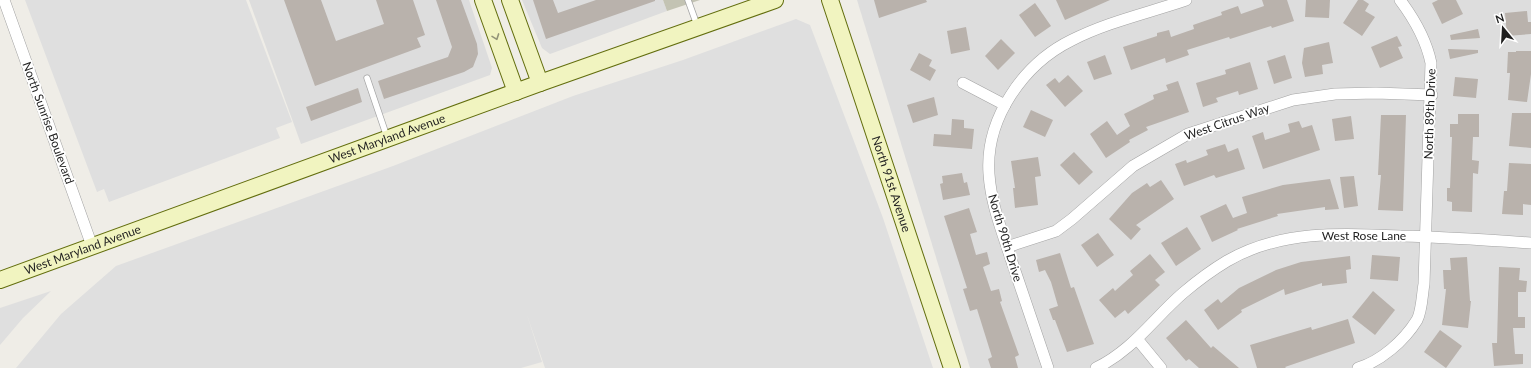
<svg xmlns="http://www.w3.org/2000/svg" width="1531" height="368" viewBox="0 0 1531 368" font-family="Lato,sans-serif">
  <style>
    .residential { fill: #ddd }
    .construction { fill: #c3c3b3 }
    .parking { fill: #dfdfdf }
    .building { fill: #b9b2ac }
    .lines { fill: none; stroke-linecap: round; stroke-linejoin: round }
    .lane-casing { stroke: #a3a3a3; stroke-width: 7 }
    .street-casing { stroke: #a3a3a3; stroke-width: 12 }
    .secondary-casing { stroke: #636e0e; stroke-width: 18 }
    .lane { stroke: #fff; stroke-width: 5.5 }
    .street { stroke: #fff; stroke-width: 11 }
    .secondary { stroke: #f1f4c0; stroke-width: 16 }
    .oneway { stroke: #929478 }
    .labels { text-anchor: middle; stroke-width: 3.5; stroke-linejoin: round; paint-order: stroke }
    .street-label { font-size: 12px; fill: #1f1f1f; stroke: #fff }
  </style>
  <rect width="100%" height="100%" fill="#efede7"/>
  <g class="residential">
    <path d="M249,0H469L492,68L490,75L301,144Z"/>
    <path d="M522,0H663L667,11L550,54L542,48Z"/>
    <path d="M857,0H1531V368H970Z"/>
  </g>
  <path class="construction" d="M663,0H700L667,11Z"/>
  <g class="parking">
    <path d="M25,0H246L292,122L276,128L280,138L109,202L104,189L97,192Z"/>
    <path d="M796,19L810,25L883,218L933,368H545L527,315L542,362L521,368H16L61,314L116,266L393,166L573,96L683,60Z"/>
    <path d="M51,291L23,318L0,345V308Z"/>
  </g>
  <g class="building">
    <path d="M284,0H321L336,41L384,24L376,0H413L425,35L417,38L421,47L315,86Z"/>
    <path d="M436,0H461L477,44L478,54L473,67L464,72L384,99L378,81L448,57L452,47Z"/>
    <path d="M533,0H553L558,13L596,0H655V1L546,39Z"/>
    <path d="M874,0H926L927,2L879,18Z"/>
    <path d="M1056,0H1110L1065,20Z"/>
    <path d="M1262,0H1287L1294,21L1272,28L1271,26L1230,39L1229,37L1187,50L1189,55L1166,63L1165,58L1131,70L1123,47L1157,36V33L1169,30L1171,37L1194,29L1193,25L1222,15L1221,12L1238,6L1241,14L1264,6Z"/>
    <path d="M1306,0H1330L1329,18L1305,17Z"/>
    <path d="M1358,0H1363L1369,4L1365,11L1375,17L1362,36L1343,23Z"/>
    <path d="M1438,0H1456L1463,14L1442,24L1432,3Z"/>
    <path d="M1035,3L1051,26L1035,37L1019,15Z"/>
    <path d="M1527,11L1528,22H1531V34L1507,36L1505,13Z"/>
    <path d="M966,27L970,50L951,54L947,31Z"/>
    <path d="M1478,29L1480,38L1451,40L1450,35Z"/>
    <path d="M1397,36L1402,46L1398,47L1403,58L1380,68L1371,47Z"/>
    <path d="M1001,39L1015,53L998,70L985,56Z"/>
    <path d="M1329,42L1333,63L1322,65L1323,74L1305,77L1302,63L1304,48Z"/>
    <path d="M1448,49L1478,50V53L1450,59Z"/>
    <path d="M1516,51H1531V74L1527,102L1508,100L1510,73H1507L1508,52H1516Z"/>
    <path d="M919,53L932,60L929,66L936,70L930,81L910,70Z"/>
    <path d="M1105,55L1112,74L1094,80L1087,62Z"/>
    <path d="M1285,55L1292,78L1274,84L1267,61Z"/>
    <path d="M1250,62L1258,89L1239,95L1238,91L1216,98L1218,102L1203,107L1196,83L1226,74L1225,70Z"/>
    <path d="M1068,75L1083,91L1065,107L1046,85L1055,78L1059,83Z"/>
    <path d="M1455,77L1478,79L1476,98L1453,96Z"/>
    <path d="M1178,81L1189,112L1146,127L1148,130L1129,140L1130,142L1106,158L1090,134L1107,121L1117,135L1130,126L1124,114L1154,99L1153,95L1168,90L1166,85Z"/>
    <path d="M358,88L362,102L311,121L306,107Z"/>
    <path d="M934,97L938,115L913,123L907,105Z"/>
    <path d="M1031,110L1053,120L1045,137L1023,127Z"/>
    <path d="M1512,113H1531V148L1509,146Z"/>
    <path d="M1458,114H1479V137H1473L1472,160L1479,161L1478,174L1473,173L1472,212L1452,211V202L1447,201V188H1450L1452,137H1450V124H1458Z"/>
    <path d="M1381,115H1406L1403,211L1378,210L1381,175H1378Z"/>
    <path d="M1351,116L1354,139L1335,141L1332,119Z"/>
    <path d="M952,119L964,120V128L974,129L972,149L933,146L934,134L951,135Z"/>
    <path d="M1299,121L1302,128L1312,125L1320,150L1263,169L1252,136L1263,132L1265,140L1290,132L1288,124Z"/>
    <path d="M1225,144L1228,152L1238,148L1245,169L1216,178L1214,175L1184,186L1175,164L1186,160L1187,163L1208,155L1206,150Z"/>
    <path d="M1074,152L1093,172L1079,185L1060,165Z"/>
    <path d="M1038,157L1041,176L1035,177L1038,205L1015,208L1013,188H1015L1011,161Z"/>
    <path d="M1509,163L1531,164V205L1523,204V215L1502,214L1504,191H1507Z"/>
    <path d="M962,173L964,183L967,182L970,195L943,200L940,184L943,183L942,176Z"/>
    <path d="M1354,176L1358,206L1344,208L1340,177Z"/>
    <path d="M1330,179L1339,209L1325,210V207L1277,214L1278,216L1237,229L1238,230L1212,242L1200,216L1226,204L1233,218L1247,213L1242,197L1283,185Z"/>
    <path d="M1161,180L1174,199L1136,225L1141,229L1131,240L1109,219L1132,193L1147,183L1150,187Z"/>
    <path d="M969,208L977,232L970,234L976,255L987,252L990,264L983,267L991,291L999,289L1002,301L1000,302L1019,355L1015,357L1018,368H991L988,359L992,357L977,309L970,311L963,289L967,288L944,216Z"/>
    <path d="M1187,227L1201,249L1176,266L1161,243Z"/>
    <path d="M1098,233L1114,255L1097,267L1081,245Z"/>
    <path d="M1060,253L1071,288L1074,287L1094,344L1067,352L1055,320H1053L1049,309L1058,306L1051,282L1045,270L1039,272L1036,260Z"/>
    <path d="M1150,254L1165,272L1155,280L1160,285L1128,314L1125,310L1115,318L1099,300L1113,288L1115,291L1133,275L1130,271Z"/>
    <path d="M1372,255L1400,257L1398,281L1370,279Z"/>
    <path d="M1350,256L1351,269L1346,270L1347,283L1322,286V283L1285,295L1284,289L1241,310L1242,312L1218,330L1204,310L1218,299L1221,303L1239,288L1276,270L1301,262Z"/>
    <path d="M1467,257L1470,301H1471L1468,328L1442,325L1446,289H1444L1443,270H1451L1450,258Z"/>
    <path d="M1499,267L1520,268L1519,280L1527,281L1526,292H1518V317H1525V328H1513L1515,354H1523V364L1494,366L1492,343H1497Z"/>
    <path d="M1373,291L1395,310L1375,335L1352,317Z"/>
    <path d="M1348,319L1355,343L1285,367L1286,368H1257L1250,345L1311,327L1312,330Z"/>
    <path d="M1186,320L1211,348L1213,346L1239,368H1199L1189,359L1186,361L1166,338Z"/>
    <path d="M1440,330L1462,346L1446,368L1424,352Z"/>
  </g>
  <g class="lines">
    <g class="lane-casing">
      <g id="lane">
        <path d="M688,0L697,25"/>
        <path d="M367,78L387,137"/>
      </g>
    </g>
    <g class="street-casing">
      <g id="street">
        <path d="M4,0L92,246"/>
        <path d="M963,83L1005,105"/>
        <path d="M1007,247L1056,231L1072,219L1133,166L1188,134L1293,100L1335,94L1376,93L1432,95"/>
        <path d="M1138,340L1161,368"/>
        <path d="M1048,368C1036,332 1023,295 1011,259C1002,231 991,204 989,174C985,119 1023,64 1072,40C1107,22 1148,13 1186,0"/>
        <path d="M1096,368C1133,350 1153,319 1183,293C1196,282 1212,270 1227,261C1280,230 1342,233 1401,236C1444,237 1488,240 1531,243"/>
        <path d="M1358,368C1381,361 1404,341 1417,320C1422,311 1422,295 1424,284L1431,63C1426,39 1415,20 1400,0"/>
      </g>
    </g>
    <g class="secondary-casing">
      <g id="secondary">
        <path d="M483,0L516,92"/>
        <path d="M510,0L540,83"/>
        <path id="s1" d="M830,0L952,368"/>
        <path id="s2" d="M0,280L540,83L775,0"/>
      </g>
    </g>
    <use href="#lane" class="lane"/>
    <use href="#street" class="street"/>
    <use href="#secondary" class="secondary"/>
  </g>
  <defs><path id="oneway-chevron" d="M-2-3.5L2.5 0L-2 3.5" fill="none" stroke-width="1.6" stroke-linecap="round" stroke-linejoin="round"/></defs>
  <use class="oneway" href="#oneway-chevron" transform="translate(496 37) rotate(70)"/>
  <g class="labels">
    <g class="street-label">
      <text transform="translate(1430 114) rotate(-88)" y="4">North 89th Drive</text>
      <text transform="translate(1227 122) rotate(-19)" y="4">West Citrus Way</text>
      <text transform="translate(48 123) rotate(70)" y="4">North Sunrise Boulevard</text>
      <text dy="4" stroke="none"><textPath href="#s2" startOffset="412">West Maryland Avenue</textPath></text>
      <text dy="4" stroke="none"><textPath href="#s1" startOffset="194">North 91st Avenue</textPath></text>
      <text x="1364" y="240">West Rose Lane</text>
      <text transform="translate(1005 238) rotate(73)" y="4">North 90th Drive</text>
      <text dy="4" stroke="none"><textPath href="#s2" startOffset="88">West Maryland Avenue</textPath></text>
    </g>
  </g>
  <g transform="translate(1503 28) rotate(342)" stroke="#ffffff" stroke-width="3" paint-order="stroke">
  <path d="M0-3L7 15L0 10L-7 15Z" fill="#1f1f1f"/>
  <text y="-6" font-size="11" font-weight="bold" text-anchor="middle" fill="#1f1f1f">N</text>
  </g>
</svg>
